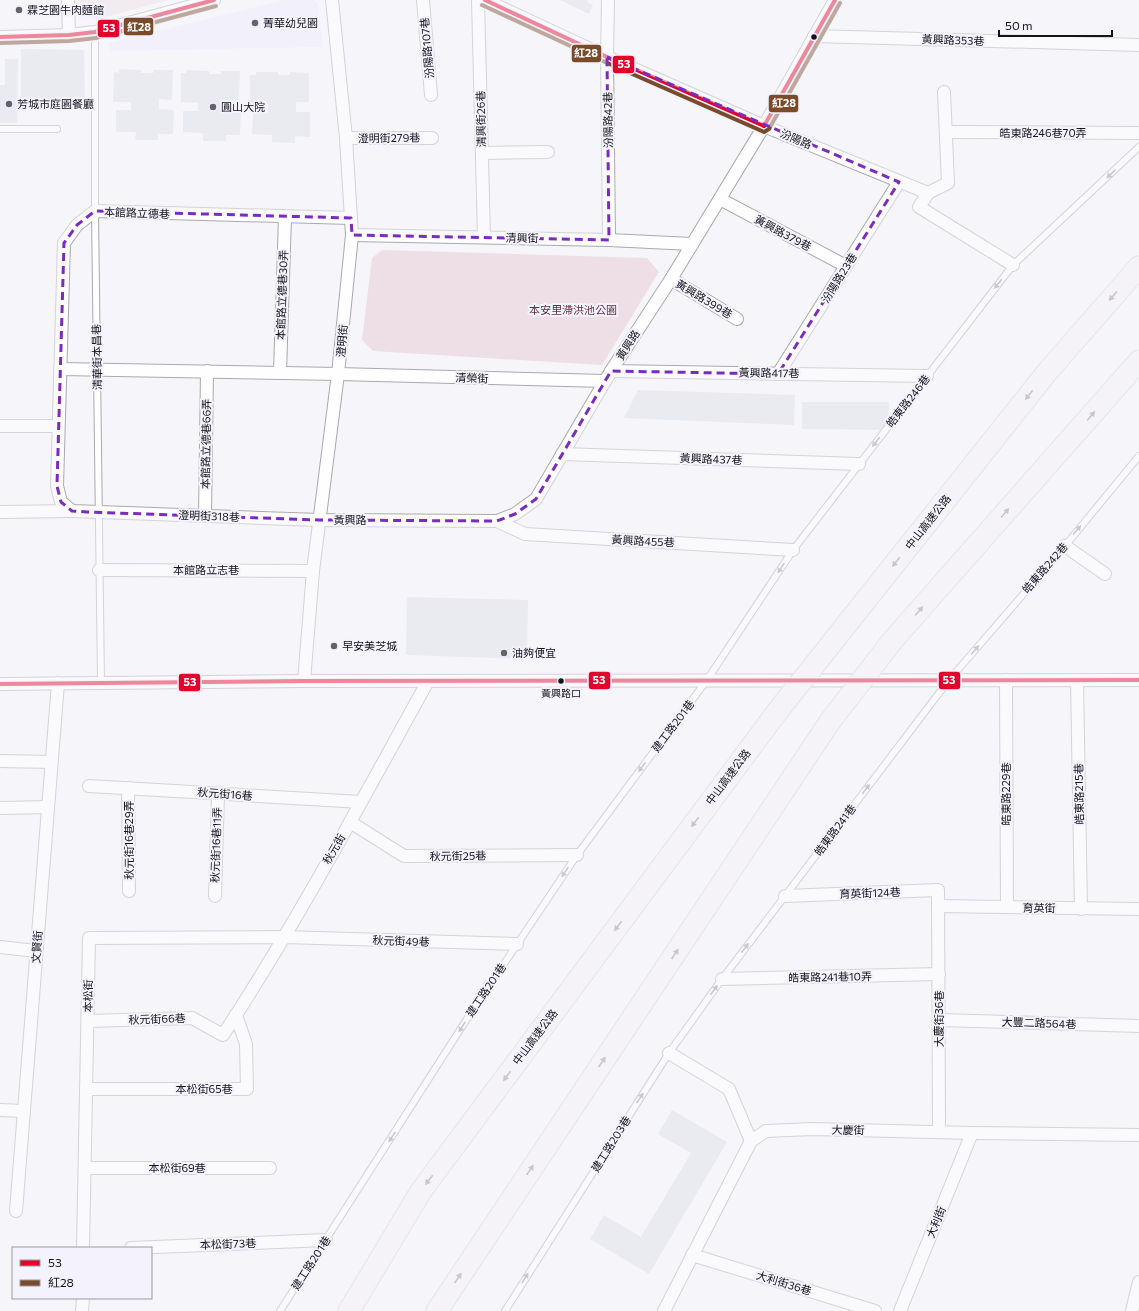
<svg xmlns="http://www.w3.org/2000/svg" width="1139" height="1311" viewBox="0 0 1139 1311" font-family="Commissioner,'Noto Sans TC',sans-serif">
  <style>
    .built { fill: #edecfd }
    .green { fill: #eedfe6 }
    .building { fill: #d9dee6 }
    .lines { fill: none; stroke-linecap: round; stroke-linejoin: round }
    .service-casing { stroke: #aaa9af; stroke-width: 8 }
    .minor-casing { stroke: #aaa9af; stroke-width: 14 }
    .motorway-casing { stroke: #d1d1d4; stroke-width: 23 }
    .service { stroke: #fefefe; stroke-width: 6 }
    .minor { stroke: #fefefe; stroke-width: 12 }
    .motorway { stroke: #f4eef6; stroke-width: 21 }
    .motorway-bridge-casing { stroke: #d1d1d4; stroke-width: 23; stroke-linecap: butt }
    .motorway-bridge { stroke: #f4eef6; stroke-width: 21 }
    .bus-1-casing { stroke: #f3f2fd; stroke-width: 7 }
    .bus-2-casing { stroke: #f3f2fd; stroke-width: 7 }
    .bus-1 { stroke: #e4002b; stroke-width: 4 }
    .bus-2 { stroke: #7a4b2a; stroke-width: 4 }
    .oneway { fill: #959598 }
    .oneway2 { fill: #908c93 }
    .marked { fill: none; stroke: #7b2cbf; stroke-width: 3; stroke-dasharray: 8 5; stroke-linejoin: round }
    .poi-dot { fill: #636369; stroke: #f3f2fd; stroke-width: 1.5 }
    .bus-dot { fill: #15141b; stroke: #f3f2fd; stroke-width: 1.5 }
    .labels { text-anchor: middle; stroke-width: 4; stroke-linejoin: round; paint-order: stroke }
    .bus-label { font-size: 10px; fill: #15141b; stroke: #f3f2fd }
    .poi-label { font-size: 11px; fill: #15141b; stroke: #f3f2fd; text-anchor: start }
    .street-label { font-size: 11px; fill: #15141b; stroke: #f3f2fd }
    .park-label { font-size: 11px; fill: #662f43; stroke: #f3f2fd }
    .line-badge { stroke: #f3f2fd; stroke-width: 1.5 }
    .badge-label { font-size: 11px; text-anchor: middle; font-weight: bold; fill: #fff }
  </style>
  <rect width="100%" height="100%" fill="#f5f5fa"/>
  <path class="built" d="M283,0H314L318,3L323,47L109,51L108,43Z"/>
  <g class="green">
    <path d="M80,0H168L106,17L91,18L80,7Z"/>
    <path d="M382,250L647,258L659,272L602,365L373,351L362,340L372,258Z"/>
  </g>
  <g class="building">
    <path d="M560,0H588L587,2L593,5L589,14Z"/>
    <path d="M21,49L84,50L85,108L21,107Z"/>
    <path d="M5,59H18L17,123H0V85H5Z"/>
    <path d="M119,69L141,70V73H153V70H173L172,100L159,99V109L174,110L173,134H158V140H135L136,132H116V110H131V102H113L114,72L119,73Z"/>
    <path d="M186,70L209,71V74H221V71H240L239,101L227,100V110H241L240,135H226V141H203V133L183,132V111H198V103L181,102V73H186Z"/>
    <path d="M256,72H278V75H290V72L309,73V102H296V112H310V137L295,136V143L272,142V135L252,134L253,112L268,113V104H250V75H256Z"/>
    <path d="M638,390L795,395L794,425L624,418Z"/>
    <path d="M802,402H889L888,430L802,429Z"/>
    <path d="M407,597L528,600L527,659L406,655Z"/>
    <path d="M672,1110L727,1142L649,1274L590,1239L604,1215L641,1237L691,1153L658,1134Z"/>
  </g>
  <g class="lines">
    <g class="service-casing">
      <g id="service">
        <path d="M95,32V211L101,683"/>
        <path d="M0,129H57"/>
        <path d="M280,1311L465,1022L577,855L707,680L793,550L1013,265L1139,147"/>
        <path d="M505,1311L669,1053L722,979L949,680L1065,546L1139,456"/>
      </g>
    </g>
    <g class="minor-casing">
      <g id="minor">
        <path d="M68,0L69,35"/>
        <path d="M423,0L431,95"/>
        <path d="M478,0L484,237"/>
        <path d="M485,0L607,57L764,126L928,193"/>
        <path d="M608,0L607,57L609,240"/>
        <path d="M814,36L1139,45"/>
        <path d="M0,37L69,35L95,32L214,0"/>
        <path d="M946,132L1139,133"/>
        <path d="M346,138H432"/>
        <path d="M482,153L548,152"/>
        <path d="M928,193L919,207L1013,265"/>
        <path d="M928,193L948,183L944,92"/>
        <path d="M720,199L846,266"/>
        <path d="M351,218L95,211L77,225L64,243L57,486L61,502L72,511L319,520L497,521L515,514L536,499L611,371L671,279L764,126L835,0"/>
        <path d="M352,235L609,240L692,244"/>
        <path d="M671,279L737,319"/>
        <path d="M60,369L338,374L605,381"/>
        <path d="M611,371L927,376"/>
        <path d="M280,372L285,217"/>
        <path d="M778,374L899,182"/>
        <path d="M0,426H58"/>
        <path d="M562,454L859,464"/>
        <path d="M0,512L72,511"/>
        <path d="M205,516L207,371"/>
        <path d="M497,521L525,534L793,550"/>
        <path d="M1065,546L1105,574"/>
        <path d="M99,570L313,571"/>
        <path d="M1006,680L1007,907"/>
        <path d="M1077,680L1081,909"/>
        <path d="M304,681L313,571L338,374L352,235L346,138L332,0"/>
        <path d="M0,684L304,681L1139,680"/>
        <path d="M0,761L51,762"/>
        <path d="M89,786L361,802"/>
        <path d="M128,788L129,891"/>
        <path d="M0,808L48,807"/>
        <path d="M350,822L404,856L577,855"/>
        <path d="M215,896L218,794"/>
        <path d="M785,896L938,890L939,1132"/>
        <path d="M938,906L1139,909"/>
        <path d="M0,947L36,951"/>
        <path d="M722,979L939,974"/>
        <path d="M939,1020L1139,1026"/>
        <path d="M88,1021L192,1018L223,1035C298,921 362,800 428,681"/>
        <path d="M669,1053L729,1089L751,1141"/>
        <path d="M86,1089H247L246,1044L236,1015"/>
        <path d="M0,1110L24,1111"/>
        <path d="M85,1168H270"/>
        <path d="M16,1211L58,683"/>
        <path d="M83,1248L89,938L284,937L517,944"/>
        <path d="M131,1248L326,1240"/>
        <path d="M692,1255L875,1311"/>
        <path d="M82,1311L83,1298"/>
        <path d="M664,1311L751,1141L766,1131L812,1129L972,1133L1139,1135"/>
        <path d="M900,1311L972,1133"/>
        <path d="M1132,1311L1139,1282"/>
      </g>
    </g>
    <g class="motorway-casing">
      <g id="motorway">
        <path d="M893,640L1139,361"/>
        <path d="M831,644L1048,371L1139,267"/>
        <path d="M349,1311L421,1191L777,712"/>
        <path d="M437,1311L831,720"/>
      </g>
    </g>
    <use href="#service" class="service"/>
    <use href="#minor" class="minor"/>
    <use href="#motorway" class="motorway"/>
    <g class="motorway-bridge-casing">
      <g id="motorway-bridge">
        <path d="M777,712L831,644"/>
        <path d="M831,720L893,640"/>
      </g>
    </g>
    <use href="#motorway-bridge" class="motorway-bridge"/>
    <g class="bus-1-casing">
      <g id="bus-1">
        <path d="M485,0L607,57L764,126"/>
        <path d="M0,37L69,35L95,32L214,0"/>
        <path d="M764,126L835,0"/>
        <path d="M0,684L304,681L1139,680"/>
      </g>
    </g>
    <g class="bus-2-casing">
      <g id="bus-2">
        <path d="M482,5L605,62L764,132L769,129L840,3"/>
        <path d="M0,43L69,41L96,38L216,6"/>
      </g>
    </g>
    <use href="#bus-1" class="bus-1"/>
    <use href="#bus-2" class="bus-2"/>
  </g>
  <defs><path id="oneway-solid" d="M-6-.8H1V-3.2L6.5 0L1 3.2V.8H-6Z"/></defs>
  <g class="oneway">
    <use href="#oneway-solid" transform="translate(1111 174) rotate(137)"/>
    <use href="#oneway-solid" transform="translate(998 284) rotate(128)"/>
    <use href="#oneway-solid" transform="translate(876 442) rotate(128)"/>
    <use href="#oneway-solid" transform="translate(1077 530) rotate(-50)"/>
    <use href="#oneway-solid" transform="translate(781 568) rotate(123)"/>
    <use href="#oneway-solid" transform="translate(975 650) rotate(-49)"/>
    <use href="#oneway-solid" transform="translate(642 767) rotate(127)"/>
    <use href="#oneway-solid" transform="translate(866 789) rotate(-53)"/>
    <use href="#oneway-solid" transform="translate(565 872) rotate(124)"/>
    <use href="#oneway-solid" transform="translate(745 948) rotate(-53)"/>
    <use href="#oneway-solid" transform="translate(714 990) rotate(-54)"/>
    <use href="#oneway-solid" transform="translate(462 1027) rotate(123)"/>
    <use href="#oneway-solid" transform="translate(640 1098) rotate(-58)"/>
    <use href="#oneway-solid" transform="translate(392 1137) rotate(123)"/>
    <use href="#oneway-solid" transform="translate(525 1278) rotate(-58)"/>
  </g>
  <g class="oneway2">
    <use href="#oneway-solid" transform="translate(1113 296) rotate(131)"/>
    <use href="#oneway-solid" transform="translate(1029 395) rotate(128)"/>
    <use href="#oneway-solid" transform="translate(1091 416) rotate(-49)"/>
    <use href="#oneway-solid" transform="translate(1005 513) rotate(-49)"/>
    <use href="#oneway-solid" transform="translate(896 562) rotate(128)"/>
    <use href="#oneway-solid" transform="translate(919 611) rotate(-49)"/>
    <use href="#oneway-solid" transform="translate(695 822) rotate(127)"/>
    <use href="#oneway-solid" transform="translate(618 926) rotate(127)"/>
    <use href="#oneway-solid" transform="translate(675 954) rotate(-56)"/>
    <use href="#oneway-solid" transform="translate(602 1062) rotate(-56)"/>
    <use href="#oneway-solid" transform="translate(507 1076) rotate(127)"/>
    <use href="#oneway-solid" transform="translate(530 1170) rotate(-56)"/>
    <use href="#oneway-solid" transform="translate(429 1180) rotate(127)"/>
    <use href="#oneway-solid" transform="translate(458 1278) rotate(-57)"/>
  </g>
  <path d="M0 0H1139V1311H0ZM607,57L899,182L778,374L611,371L536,499L515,514L497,521L319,520L87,512L72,511L61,502L57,486L64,243L77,225L95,211L351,218L352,235L609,240Z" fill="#f5f5fa" fill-opacity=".55" fill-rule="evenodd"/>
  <path class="marked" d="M607,57L899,182L778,374L611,371L536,499L515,514L497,521L319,520L87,512L72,511L61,502L57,486L64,243L77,225L95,211L351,218L352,235L609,240Z"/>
  <g class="poi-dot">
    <circle cx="19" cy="10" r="4"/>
    <circle cx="255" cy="23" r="4"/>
    <circle cx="9" cy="104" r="4"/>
    <circle cx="213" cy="107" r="4"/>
    <circle cx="334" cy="646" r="4"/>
    <circle cx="504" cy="653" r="4"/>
  </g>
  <g class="bus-dot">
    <circle cx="814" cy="37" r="3.5"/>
    <circle cx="561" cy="681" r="3.5"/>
  </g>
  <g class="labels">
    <g class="bus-label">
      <text x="561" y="697">黃興路口</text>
    </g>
    <g class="poi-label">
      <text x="27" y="14">霖芝園牛肉麵館</text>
      <text x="263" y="27">菁華幼兒園</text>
      <text x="17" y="108">芳城市庭園餐廳</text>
      <text x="221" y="111">圓山大院</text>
      <text x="342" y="650">早安美芝城</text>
      <text x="512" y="657">油夠便宜</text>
    </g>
    <g class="street-label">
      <text transform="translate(953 40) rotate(2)" y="4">黃興路353巷</text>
      <text transform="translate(427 48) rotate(-95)" y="4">汾陽路107巷</text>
      <text transform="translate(481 119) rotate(-91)" y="4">清興街26巷</text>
      <text transform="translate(608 120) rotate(-91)" y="4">汾陽路42巷</text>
      <text x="1043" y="137">皓東路246巷70弄</text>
      <text transform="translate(389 138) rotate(-1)" y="4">澄明街279巷</text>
      <text transform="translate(796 139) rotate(23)" y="4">汾陽路</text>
      <text transform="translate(137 213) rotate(2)" y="4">本館路立德巷</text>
      <text transform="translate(783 233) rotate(28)" y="4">黃興路379巷</text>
      <text transform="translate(522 238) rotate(1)" y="4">清興街</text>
      <text transform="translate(839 278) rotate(-58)" y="4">汾陽路23巷</text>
      <text transform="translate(282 295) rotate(-88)" y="4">本館路立德巷30弄</text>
      <text transform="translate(704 299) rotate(31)" y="4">黃興路399巷</text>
      <text transform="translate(342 341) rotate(-85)" y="4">澄明街</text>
      <text transform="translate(628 345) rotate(-57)" y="4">黃興路</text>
      <text transform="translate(97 357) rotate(-91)" y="4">清華街本昌巷</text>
      <text transform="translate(769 373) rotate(1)" y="4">黃興路417巷</text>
      <text transform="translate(472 378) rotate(2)" y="4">清榮街</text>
      <text transform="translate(908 401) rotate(-52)" y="4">皓東路246巷</text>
      <text transform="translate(206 444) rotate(-89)" y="4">本館路立德巷66弄</text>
      <text transform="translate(711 459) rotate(2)" y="4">黃興路437巷</text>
      <text transform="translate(209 516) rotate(2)" y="4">澄明街318巷</text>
      <text x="350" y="524">黃興路</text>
      <text transform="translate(928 522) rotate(-52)" y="4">中山高速公路</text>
      <text transform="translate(643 541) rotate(3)" y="4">黃興路455巷</text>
      <text transform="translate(1045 568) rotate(-49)" y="4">皓東路242巷</text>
      <text x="206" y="574">本館路立志巷</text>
      <text transform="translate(673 726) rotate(-53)" y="4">建工路201巷</text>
      <text transform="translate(728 777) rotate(-53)" y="4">中山高速公路</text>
      <text transform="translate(225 794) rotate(4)" y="4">秋元街16巷</text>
      <text transform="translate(1006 794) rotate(-90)" y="4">皓東路229巷</text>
      <text transform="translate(1079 794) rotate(-91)" y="4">皓東路215巷</text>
      <text transform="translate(835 830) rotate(-53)" y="4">皓東路241巷</text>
      <text transform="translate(129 840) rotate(-90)" y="4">秋元街16巷29弄</text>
      <text transform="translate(216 845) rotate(-88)" y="4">秋元街16巷11弄</text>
      <text transform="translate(334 849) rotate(-60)" y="4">秋元街</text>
      <text transform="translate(458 856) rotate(-1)" y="4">秋元街25巷</text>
      <text transform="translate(870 893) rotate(-2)" y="4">育英街124巷</text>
      <text transform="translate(1039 908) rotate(1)" y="4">育英街</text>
      <text transform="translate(401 941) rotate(2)" y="4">秋元街49巷</text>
      <text transform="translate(37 947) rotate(-86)" y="4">文賢街</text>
      <text transform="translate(830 977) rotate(-1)" y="4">皓東路241巷10弄</text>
      <text transform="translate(486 990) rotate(-56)" y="4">建工路201巷</text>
      <text transform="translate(88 996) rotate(-89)" y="4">本松街</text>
      <text transform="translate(157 1019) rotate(-2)" y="4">秋元街66巷</text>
      <text transform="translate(939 1019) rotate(-90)" y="4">大慶街36巷</text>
      <text transform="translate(1039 1023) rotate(2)" y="4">大豐二路564巷</text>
      <text transform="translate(535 1037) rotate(-53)" y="4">中山高速公路</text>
      <text x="204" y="1093">本松街65巷</text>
      <text transform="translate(848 1130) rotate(1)" y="4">大慶街</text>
      <text transform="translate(611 1144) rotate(-58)" y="4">建工路203巷</text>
      <text x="177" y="1172">本松街69巷</text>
      <text transform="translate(936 1222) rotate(-68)" y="4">大利街</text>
      <text transform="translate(228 1244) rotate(-2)" y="4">本松街73巷</text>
      <text transform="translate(311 1263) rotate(-57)" y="4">建工路201巷</text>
      <text transform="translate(784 1283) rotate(17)" y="4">大利街36巷</text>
    </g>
    <g class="park-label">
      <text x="573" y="314">本安里滯洪池公園</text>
    </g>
  </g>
  <g class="line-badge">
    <rect x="123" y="17" width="31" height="19" rx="4" fill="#7a4b2a"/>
    <rect x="97" y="19" width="23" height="19" rx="4" fill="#e4002b"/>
    <rect x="571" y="44" width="31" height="19" rx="4" fill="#7a4b2a"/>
    <rect x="612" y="55" width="23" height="19" rx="4" fill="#e4002b"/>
    <rect x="768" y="94" width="31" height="19" rx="4" fill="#7a4b2a"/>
    <rect x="938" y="671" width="23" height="19" rx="4" fill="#e4002b"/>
    <rect x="588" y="671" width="23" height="19" rx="4" fill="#e4002b"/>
    <rect x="178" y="673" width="23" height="19" rx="4" fill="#e4002b"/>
  </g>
  <g class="badge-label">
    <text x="139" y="31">紅28</text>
    <text x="109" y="32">53</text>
    <text x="586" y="57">紅28</text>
    <text x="624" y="68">53</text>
    <text x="784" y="107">紅28</text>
    <text x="949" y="684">53</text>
    <text x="599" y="684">53</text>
    <text x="190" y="686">53</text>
  </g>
  <rect x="12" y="1247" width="140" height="52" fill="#f3f2fd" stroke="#9a99a3"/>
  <rect x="20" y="1260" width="20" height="6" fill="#e4002b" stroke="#9a99a3"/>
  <text x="48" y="1267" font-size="12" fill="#15141b">53</text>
  <rect x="20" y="1280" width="20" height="6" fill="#7a4b2a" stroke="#9a99a3"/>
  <text x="48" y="1287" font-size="12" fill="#15141b">紅28</text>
  <path d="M999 30v6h113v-6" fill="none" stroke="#15141b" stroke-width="2"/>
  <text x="1005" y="30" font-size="12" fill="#15141b" stroke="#f3f2fd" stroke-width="3" paint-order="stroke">50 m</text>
</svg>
